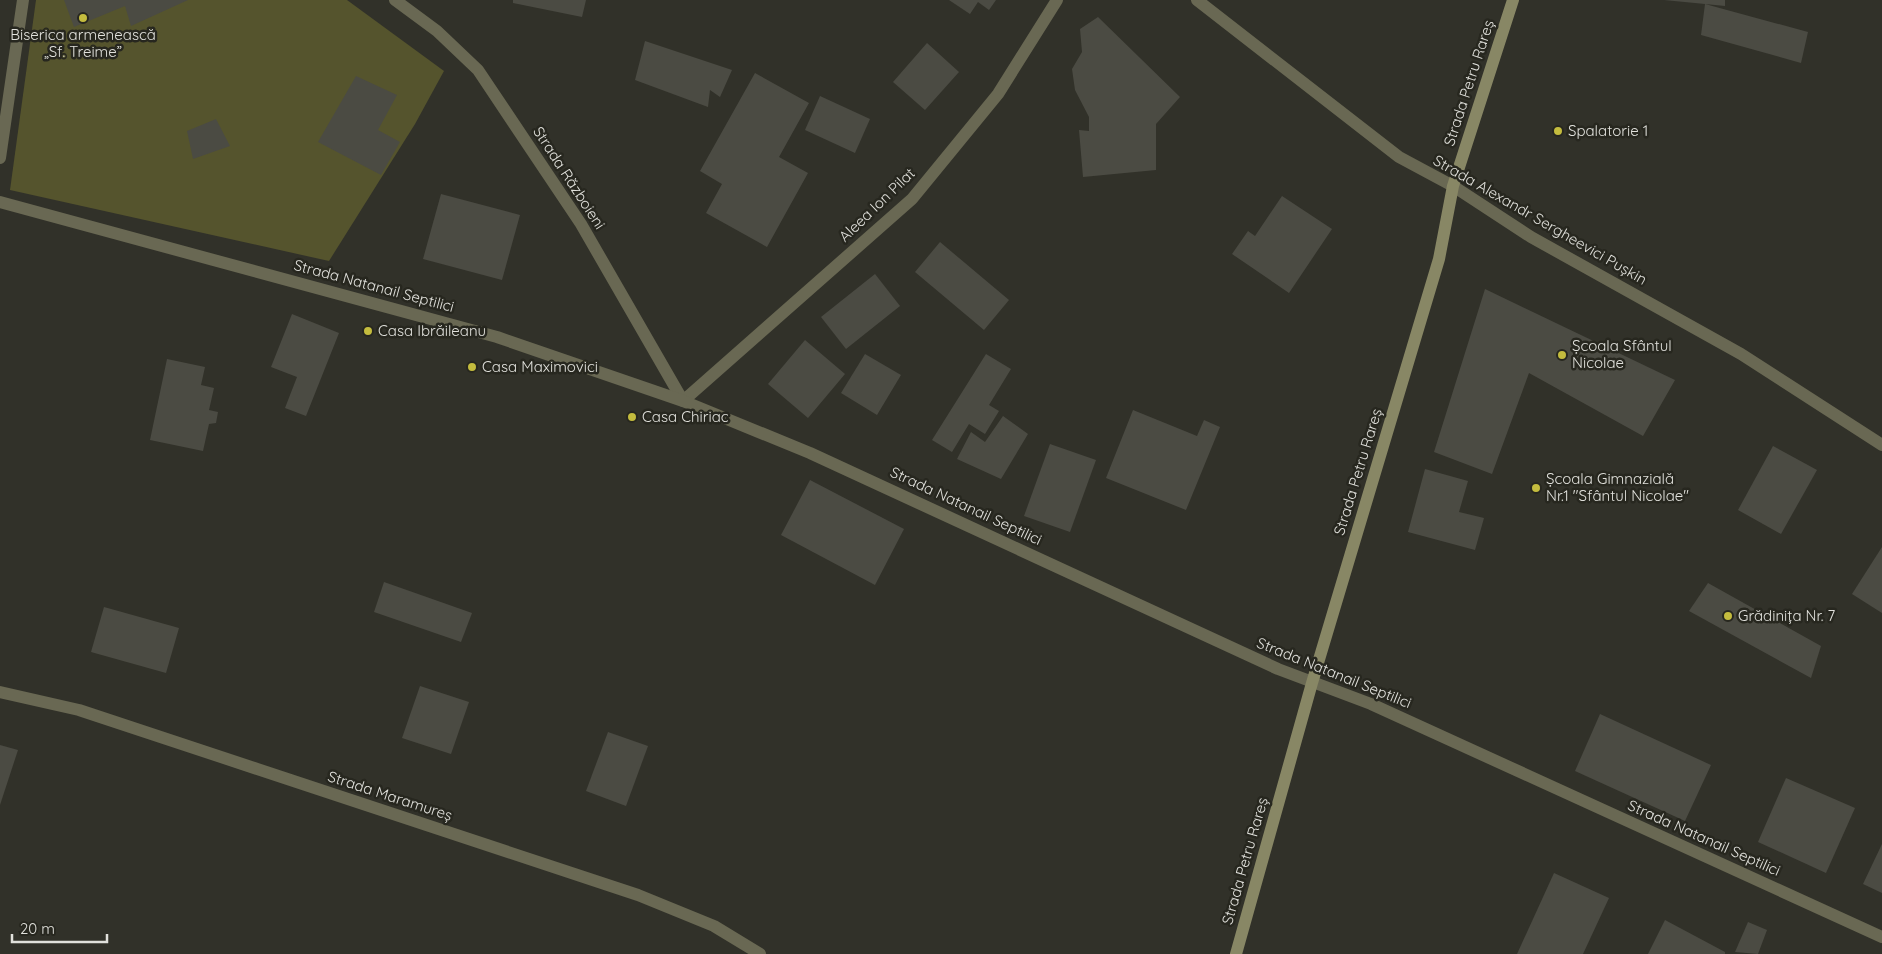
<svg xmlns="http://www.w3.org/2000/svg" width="1882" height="954" viewBox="0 0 1882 954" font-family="Quicksand,sans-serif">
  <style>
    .green { fill: #55542d }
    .building { fill: #4b4b43 }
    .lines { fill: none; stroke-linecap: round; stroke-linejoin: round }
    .minor { stroke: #696853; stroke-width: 12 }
    .tertiary { stroke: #696853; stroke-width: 12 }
    .secondary { stroke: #888765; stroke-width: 12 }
    .poi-dot { fill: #c4bc3e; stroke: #27271f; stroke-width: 2 }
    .labels { text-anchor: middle; stroke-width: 5; stroke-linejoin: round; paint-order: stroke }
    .poi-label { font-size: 15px; fill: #e1e1dc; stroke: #27271f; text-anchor: start }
    .street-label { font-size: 15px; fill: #e1e1dc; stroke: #27271f }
  </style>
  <rect width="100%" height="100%" fill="#313129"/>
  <path class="green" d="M36,0H347L444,71L415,124L329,261L10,190Z"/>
  <g class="building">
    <path d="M64,0H188L131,26L125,6L74,27Z"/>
    <path d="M513,0H586L582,17L513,3Z"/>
    <path d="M949,0H996L989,10L978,2L970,14Z"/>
    <path d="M1664,0H1725V6L1705,4L1808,32L1801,63L1701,35L1705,4Z"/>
    <path d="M1098,17L1180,97L1156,124V170L1083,177L1079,130L1089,131V117L1075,90L1072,69L1082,52L1080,29Z"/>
    <path d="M645,41L732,70L720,97L710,90L708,107L635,80Z"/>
    <path d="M927,43L959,72L925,110L893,82Z"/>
    <path d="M755,73L809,103L779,157L808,173L767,247L706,213L722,184L700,171Z"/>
    <path d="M356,76L397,95L378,130L400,142L381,175L318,142Z"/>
    <path d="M820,96L870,119L855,153L805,130Z"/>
    <path d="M216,119L230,146L193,159L187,131Z"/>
    <path d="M441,194L520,215L502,280L423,259Z"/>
    <path d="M1282,196L1332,229L1289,293L1232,254L1248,231L1255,236Z"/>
    <path d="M940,242L1009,300L984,330L915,272Z"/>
    <path d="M875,274L900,306L846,349L821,317Z"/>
    <path d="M1485,289L1675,380L1643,436L1529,373L1492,474L1434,452Z"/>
    <path d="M292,314L339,333L306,416L285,408L297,377L271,367Z"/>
    <path d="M805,340L845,374L808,418L768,384Z"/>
    <path d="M865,354L901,375L877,415L841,393Z"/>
    <path d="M986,354L1011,369L989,405L999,411L985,434L969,424L952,452L932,440Z"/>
    <path d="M167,359L205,367L201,385L214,388L209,410L218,412L216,423L209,424L203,451L150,440Z"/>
    <path d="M1133,410L1197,436L1204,420L1220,427L1186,510L1106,478Z"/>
    <path d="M1003,416L1028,434L1001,479L957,459L971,432L985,442Z"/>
    <path d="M1050,444L1096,460L1070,532L1024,516Z"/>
    <path d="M1773,446L1817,470L1781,534L1738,510Z"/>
    <path d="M1425,469L1468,481L1459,512L1484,518L1475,550L1408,532Z"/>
    <path d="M810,480L904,529L875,585L781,535Z"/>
    <path d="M1882,547V613L1852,594Z"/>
    <path d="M384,582L472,613L461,642L374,612Z"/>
    <path d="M1708,583L1821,646L1811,678L1689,611Z"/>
    <path d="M104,607L179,628L166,673L91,652Z"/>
    <path d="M420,686L469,702L451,754L402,738Z"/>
    <path d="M1600,714L1711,765L1685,821L1575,771Z"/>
    <path d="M608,732L648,746L626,806L586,791Z"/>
    <path d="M0,745L18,750L0,805Z"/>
    <path d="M1786,778L1855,808L1826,873L1758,842Z"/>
    <path d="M1882,844V893L1863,884Z"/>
    <path d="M1554,873L1609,898L1583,954H1517Z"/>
    <path d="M1665,920L1725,952V954H1648Z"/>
    <path d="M1748,922L1767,930L1758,954L1735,952Z"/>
  </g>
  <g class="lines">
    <g class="minor">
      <path d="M395,0L437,31L478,70L581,224L683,401L912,199L998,94L1057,0"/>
      <path d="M0,158L23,0"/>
      <path d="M0,202L497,337L683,401L810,453L1278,669L1371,704L1882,937"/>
      <path d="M0,692L79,710L638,895L714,926L760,954"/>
    </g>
    <path class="tertiary" d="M1197,0L1399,157L1453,186L1531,237L1741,354L1882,445"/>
    <path class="secondary" d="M1236,954L1312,683L1439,259L1453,186L1513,0"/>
  </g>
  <g class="poi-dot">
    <circle cx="83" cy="18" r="5"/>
    <circle cx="1558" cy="131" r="5"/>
    <circle cx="368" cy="331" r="5"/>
    <circle cx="1562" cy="355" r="5"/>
    <circle cx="472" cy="367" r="5"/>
    <circle cx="632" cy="417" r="5"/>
    <circle cx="1536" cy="488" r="5"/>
    <circle cx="1728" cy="616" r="5"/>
  </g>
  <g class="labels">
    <g class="poi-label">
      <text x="83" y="40" text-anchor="middle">Biserica armenească<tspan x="83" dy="17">„Sf. Treime”</tspan></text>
      <text x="1568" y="136">Spalatorie 1</text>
      <text x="378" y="336">Casa Ibrăileanu</text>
      <text x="1572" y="351">Școala Sfântul<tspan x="1572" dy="17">Nicolae</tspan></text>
      <text x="482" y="372">Casa Maximovici</text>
      <text x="642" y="422">Casa Chiriac</text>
      <text x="1546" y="484">Școala Gimnazială<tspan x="1546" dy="17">Nr.1 "Sfântul Nicolae"</tspan></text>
      <text x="1738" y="621">Grădinița Nr. 7</text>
    </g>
    <g class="street-label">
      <text transform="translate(1469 83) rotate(-72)" y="5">Strada Petru Rareș</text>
      <text transform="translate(569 178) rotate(57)" y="5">Strada Războieni</text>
      <text transform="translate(877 205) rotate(-44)" y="5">Aleea Ion Pilat</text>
      <text transform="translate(1540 220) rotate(30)" y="5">Strada Alexandr Sergheevici Pușkin</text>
      <text transform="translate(374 286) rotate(15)" y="5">Strada Natanail Septilici</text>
      <text transform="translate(1358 472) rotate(-73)" y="5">Strada Petru Rareș</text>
      <text transform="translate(966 506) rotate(25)" y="5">Strada Natanail Septilici</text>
      <text transform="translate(1334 673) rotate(22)" y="5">Strada Natanail Septilici</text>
      <text transform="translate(390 796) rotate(18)" y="5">Strada Maramureș</text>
      <text transform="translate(1704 838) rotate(24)" y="5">Strada Natanail Septilici</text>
      <text transform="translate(1245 861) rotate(-74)" y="5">Strada Petru Rareș</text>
    </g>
  </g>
  <path d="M12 934v8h95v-8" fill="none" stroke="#e1e1dc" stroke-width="2.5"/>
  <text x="20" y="934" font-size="15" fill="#e1e1dc" stroke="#27271f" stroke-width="4" paint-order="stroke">20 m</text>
</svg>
